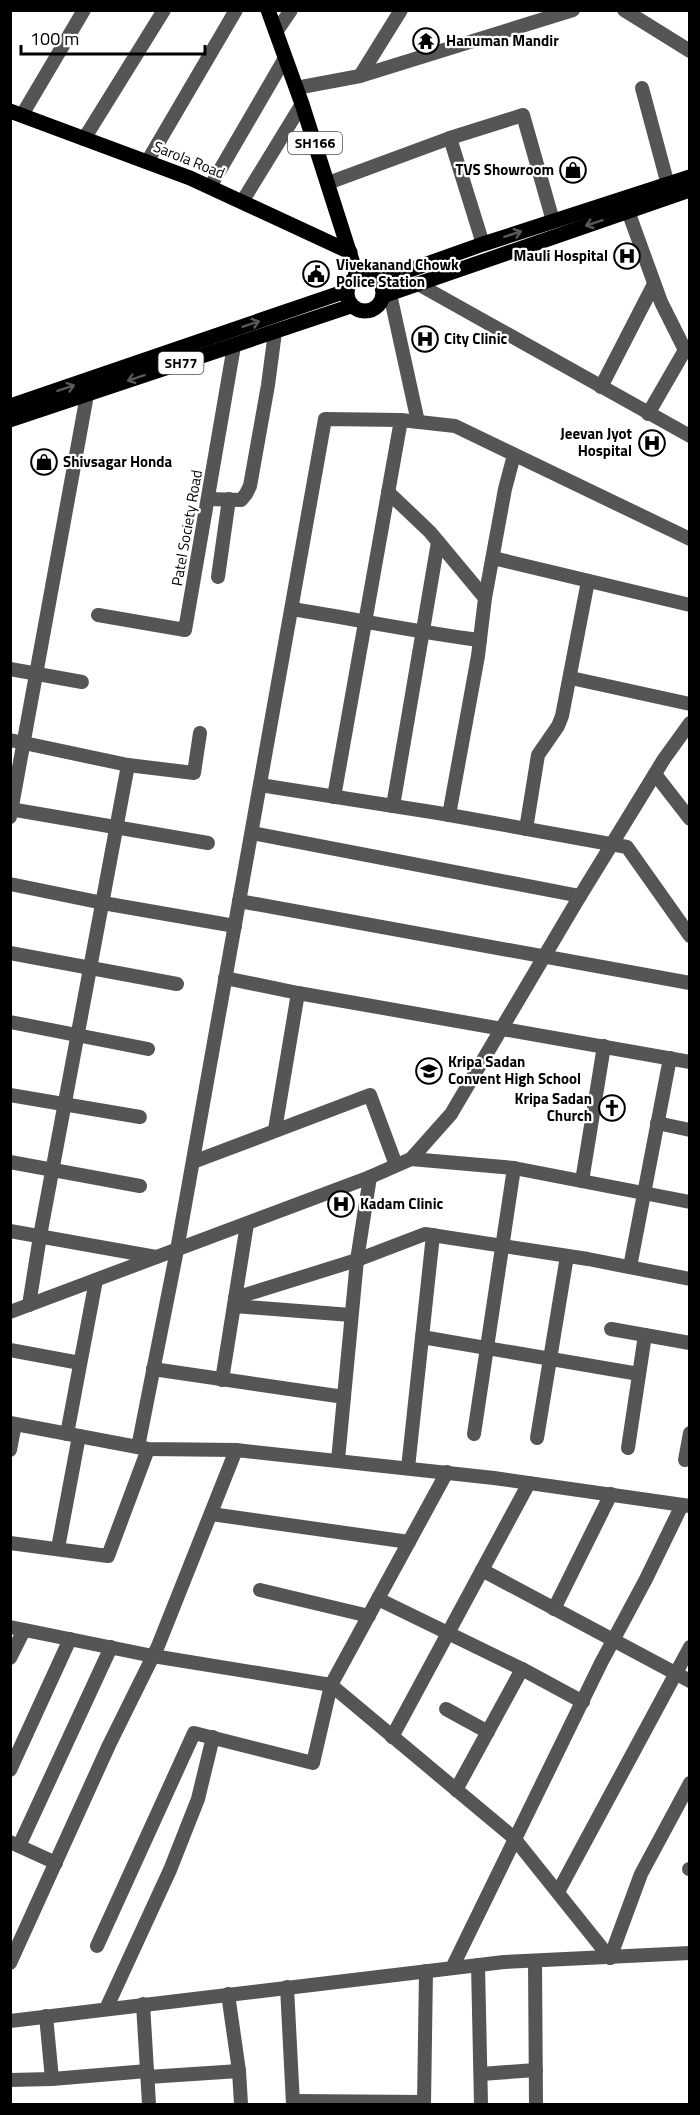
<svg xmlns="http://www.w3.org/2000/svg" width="700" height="2115" viewBox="0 0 700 2115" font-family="'Titillium Web',sans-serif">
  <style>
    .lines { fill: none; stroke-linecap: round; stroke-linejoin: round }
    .minor { stroke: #555; stroke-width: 14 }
    .major { stroke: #000; stroke-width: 15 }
    .oneway { stroke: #595959 }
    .labels { text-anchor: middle; stroke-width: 4.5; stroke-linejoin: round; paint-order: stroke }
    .shield { fill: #fff; stroke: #4c4c4c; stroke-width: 1.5 }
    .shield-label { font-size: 14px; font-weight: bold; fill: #000 }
    .poi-label { font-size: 15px; font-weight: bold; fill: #000; stroke: #fff; text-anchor: start }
    .street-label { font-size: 15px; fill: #000; stroke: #fff }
  </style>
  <rect width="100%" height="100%" fill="#fff"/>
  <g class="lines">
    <g class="minor">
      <path d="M624,10L690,51"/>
      <path d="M276,32L291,10"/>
      <path d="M360,76L401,10"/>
      <path d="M296,88L360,76L573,10"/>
      <path d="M642,88L668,185"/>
      <path d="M22,115L84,10"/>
      <path d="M450,138L523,115L553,221"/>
      <path d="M84,139L164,10"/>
      <path d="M147,162L236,10"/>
      <path d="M328,183L450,138L483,244"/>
      <path d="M210,187L285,58"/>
      <path d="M242,202L302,104"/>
      <path d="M628,211L661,302L685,350L648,414"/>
      <path d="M418,284L690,436"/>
      <path d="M390,294L418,422"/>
      <path d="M601,387L654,284"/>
      <path d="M401,420L455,426L690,539"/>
      <path d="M388,492L430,532L485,598L478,656L449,815"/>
      <path d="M209,499L241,500L246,494L250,486L268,385L275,332"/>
      <path d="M493,558L690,605"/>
      <path d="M218,577L229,499"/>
      <path d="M485,598L505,489L514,455"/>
      <path d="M292,609C355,619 417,632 480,640"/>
      <path d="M98,615L185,630L234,346"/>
      <path d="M10,669L82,682"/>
      <path d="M571,678L690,704"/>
      <path d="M10,740L128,765L194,773L200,733"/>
      <path d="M655,774L690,819"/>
      <path d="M260,785L438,813L627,847L690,936"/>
      <path d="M393,806L438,542"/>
      <path d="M10,809L208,843"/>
      <path d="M10,817L87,395"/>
      <path d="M526,829L538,755L558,726L562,716L588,581"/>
      <path d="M252,833L580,896"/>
      <path d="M10,884L103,903L235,926"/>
      <path d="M239,901L690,983"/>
      <path d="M10,953L177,984"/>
      <path d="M225,978L298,993L690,1062"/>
      <path d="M10,1022L148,1049"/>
      <path d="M10,1095L140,1117"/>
      <path d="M657,1123L690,1130"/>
      <path d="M275,1130L298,993"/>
      <path d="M411,1159L514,1168L690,1202"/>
      <path d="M10,1162L140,1186"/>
      <path d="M193,1162L370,1095L396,1165"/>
      <path d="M582,1181L604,1046"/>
      <path d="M10,1231L156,1257"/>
      <path d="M630,1267L670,1058"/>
      <path d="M235,1298L357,1260L425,1234L588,1259L690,1279"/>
      <path d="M29,1305L40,1236L128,765"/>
      <path d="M234,1306L351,1315"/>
      <path d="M10,1312L370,1177L411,1159L451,1114L577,901L664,759L690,723"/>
      <path d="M611,1329L690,1343"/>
      <path d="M422,1337L639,1374"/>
      <path d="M10,1350L80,1363"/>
      <path d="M153,1369L344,1397"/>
      <path d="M222,1380L247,1224"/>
      <path d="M10,1423L148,1449L236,1450"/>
      <path d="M67,1434L96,1280"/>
      <path d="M474,1434L514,1168"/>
      <path d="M537,1438L567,1256"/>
      <path d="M138,1447L177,1250L325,419L401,420L334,797"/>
      <path d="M628,1448L645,1335"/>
      <path d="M10,1450L15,1424"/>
      <path d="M338,1460L357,1260L370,1177"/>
      <path d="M685,1460L690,1433"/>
      <path d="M408,1468L433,1235"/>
      <path d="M211,1514L409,1542"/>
      <path d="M10,1543L108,1556L148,1449"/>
      <path d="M58,1548L79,1436"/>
      <path d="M482,1570L690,1681"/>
      <path d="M260,1590L369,1616"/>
      <path d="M378,1599L522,1669L583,1702"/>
      <path d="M554,1609L611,1494"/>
      <path d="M10,1627L153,1656L331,1685L514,1838L610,1958"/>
      <path d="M10,1658L24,1630"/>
      <path d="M446,1709L488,1732"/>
      <path d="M392,1737L529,1483"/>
      <path d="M10,1770L70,1639"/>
      <path d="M456,1790L522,1669"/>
      <path d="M10,1842L56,1863"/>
      <path d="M19,1846L111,1647"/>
      <path d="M689,1869H690"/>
      <path d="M558,1892L690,1647"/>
      <path d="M97,1946L194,1733L313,1763L331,1685L447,1472"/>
      <path d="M610,1958L641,1874L690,1783"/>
      <path d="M535,1961L536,2104"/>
      <path d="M10,1963L109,1745L158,1646L236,1450L494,1478L690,1506"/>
      <path d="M478,1965L481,2104"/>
      <path d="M452,1968L601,1663L646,1579L682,1505"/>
      <path d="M287,1987L293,2104"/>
      <path d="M228,1994L239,2071L241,2104"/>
      <path d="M143,2004L149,2104"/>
      <path d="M106,2009L170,1870L198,1799L213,1737"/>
      <path d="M46,2016L52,2079"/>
      <path d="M10,2021L504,1962L690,1953"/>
      <path d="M481,2074L536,2070"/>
      <path d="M148,2077L239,2071"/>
      <path d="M10,2080L52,2079L147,2071"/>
      <path d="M293,2101L424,2102"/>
      <path d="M424,2104L426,1971"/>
    </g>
    <g class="major">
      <path d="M268,10L302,104L357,276"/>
      <path d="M10,111L190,178L350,252"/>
      <circle cx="365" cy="293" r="18"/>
      <path d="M379,281L483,244L690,177"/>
      <path d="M383,296L690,190"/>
      <path d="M10,406L346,291"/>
      <path d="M10,420L351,306"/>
    </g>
  </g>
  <defs><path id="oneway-shaft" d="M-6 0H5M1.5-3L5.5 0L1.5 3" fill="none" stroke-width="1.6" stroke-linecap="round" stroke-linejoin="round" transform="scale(1.5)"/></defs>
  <g class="oneway">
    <use href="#oneway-shaft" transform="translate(594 223) rotate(161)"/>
    <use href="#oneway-shaft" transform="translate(513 234) rotate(-18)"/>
    <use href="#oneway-shaft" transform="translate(251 324) rotate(-19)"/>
    <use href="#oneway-shaft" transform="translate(136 378) rotate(162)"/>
    <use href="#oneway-shaft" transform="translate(66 388) rotate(-18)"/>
  </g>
  <defs>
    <g id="temple-ring" transform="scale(1.35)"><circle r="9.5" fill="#fff" stroke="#000" stroke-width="1.5"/><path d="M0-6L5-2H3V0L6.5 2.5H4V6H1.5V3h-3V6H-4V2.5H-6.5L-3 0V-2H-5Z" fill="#000"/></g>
    <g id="shop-ring" transform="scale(1.35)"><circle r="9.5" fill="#fff" stroke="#000" stroke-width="1.5"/><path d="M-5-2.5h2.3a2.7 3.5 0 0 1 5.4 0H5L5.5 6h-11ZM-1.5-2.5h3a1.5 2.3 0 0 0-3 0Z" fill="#000"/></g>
    <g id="hospital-ring" transform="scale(1.35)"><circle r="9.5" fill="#fff" stroke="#000" stroke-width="1.5"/><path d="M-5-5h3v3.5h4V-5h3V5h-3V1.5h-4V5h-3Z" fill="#000"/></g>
    <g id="civic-ring" transform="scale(1.35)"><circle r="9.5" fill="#fff" stroke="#000" stroke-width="1.5"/><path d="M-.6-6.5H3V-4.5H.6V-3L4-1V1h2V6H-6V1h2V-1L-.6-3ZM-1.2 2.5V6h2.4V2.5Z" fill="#000"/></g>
    <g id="school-ring" transform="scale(1.35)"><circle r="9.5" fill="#fff" stroke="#000" stroke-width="1.5"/><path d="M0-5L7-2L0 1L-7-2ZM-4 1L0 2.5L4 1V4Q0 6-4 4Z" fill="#000"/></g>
    <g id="church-ring" transform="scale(1.35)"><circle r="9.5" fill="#fff" stroke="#000" stroke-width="1.5"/><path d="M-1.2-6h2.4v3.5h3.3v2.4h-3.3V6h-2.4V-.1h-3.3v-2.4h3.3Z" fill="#000"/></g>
  </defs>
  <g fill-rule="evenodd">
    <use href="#temple-ring" x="426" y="41"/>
    <use href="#shop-ring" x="573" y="170"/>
    <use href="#hospital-ring" x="627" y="256"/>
    <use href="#civic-ring" x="316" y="274"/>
    <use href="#hospital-ring" x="425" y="339"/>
    <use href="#hospital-ring" x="652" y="443"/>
    <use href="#shop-ring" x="44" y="462"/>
    <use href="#school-ring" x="429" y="1071"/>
    <use href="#church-ring" x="612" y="1108"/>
    <use href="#hospital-ring" x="341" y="1204"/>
  </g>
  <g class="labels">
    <g class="shield">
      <rect x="288" y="132" width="54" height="22" rx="4.5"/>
      <rect x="158.5" y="352" width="45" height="22" rx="4.5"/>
    </g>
    <g class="shield-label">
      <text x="315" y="148">SH166</text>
      <text x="181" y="368">SH77</text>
    </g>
    <g class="poi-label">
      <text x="446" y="46">Hanuman Mandir</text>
      <text x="554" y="175" text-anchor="end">TVS Showroom</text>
      <text x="608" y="261" text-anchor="end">Mauli Hospital</text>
      <text x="336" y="270">Vivekanand Chowk<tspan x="336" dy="17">Police Station</tspan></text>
      <text x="444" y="344">City Clinic</text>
      <text x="632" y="439" text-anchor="end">Jeevan Jyot<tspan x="632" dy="17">Hospital</tspan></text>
      <text x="63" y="467">Shivsagar Honda</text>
      <text x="448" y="1067">Kripa Sadan<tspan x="448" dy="17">Convent High School</tspan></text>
      <text x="592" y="1104" text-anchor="end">Kripa Sadan<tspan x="592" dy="17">Church</tspan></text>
      <text x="360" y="1209">Kadam Clinic</text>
    </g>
    <g class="street-label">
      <text transform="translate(189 160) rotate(22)" y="5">Sarola Road</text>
      <text transform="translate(187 528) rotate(-80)" y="5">Patel Society Road</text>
    </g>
  </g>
  <rect width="700" height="2115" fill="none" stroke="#000000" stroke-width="24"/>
  <path d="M21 45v9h184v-9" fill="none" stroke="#000000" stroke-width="3"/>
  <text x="30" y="45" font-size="18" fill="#000000" stroke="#ffffff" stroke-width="4.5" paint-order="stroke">100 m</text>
</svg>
